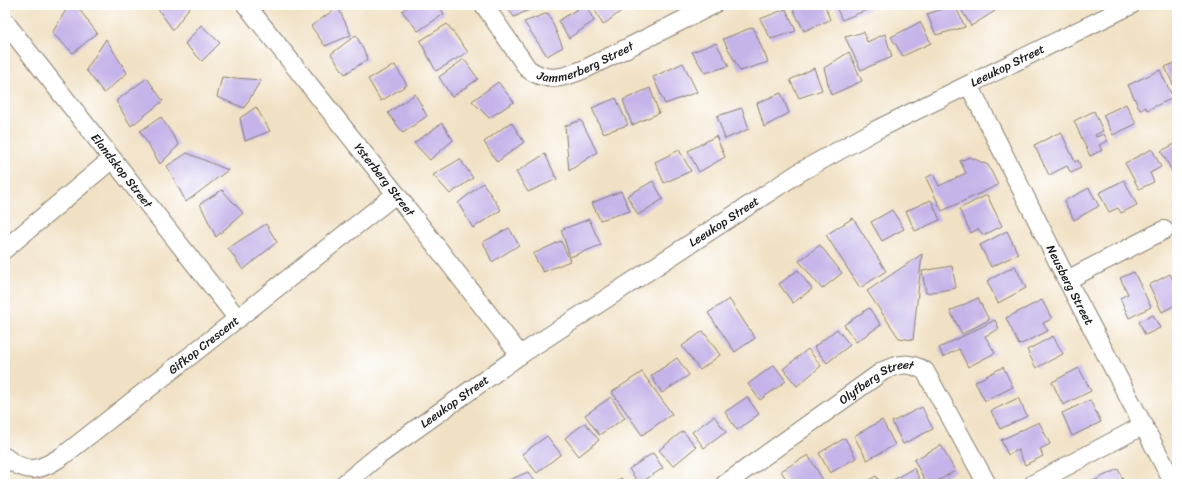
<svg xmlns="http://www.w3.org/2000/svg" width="1182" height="489" viewBox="0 0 1182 489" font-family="Sriracha,sans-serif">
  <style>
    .building { fill: #c5b4e9 }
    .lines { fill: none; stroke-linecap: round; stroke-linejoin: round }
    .minor-casing { stroke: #867e70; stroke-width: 20 }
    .minor { stroke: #fff; stroke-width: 18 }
    .labels { text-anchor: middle; stroke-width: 3; stroke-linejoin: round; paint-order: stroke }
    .street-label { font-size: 12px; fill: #1c1c1c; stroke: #fff }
  </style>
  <rect width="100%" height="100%" fill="#fff"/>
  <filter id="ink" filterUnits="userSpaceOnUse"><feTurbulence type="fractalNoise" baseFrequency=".025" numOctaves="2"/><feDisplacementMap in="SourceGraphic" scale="8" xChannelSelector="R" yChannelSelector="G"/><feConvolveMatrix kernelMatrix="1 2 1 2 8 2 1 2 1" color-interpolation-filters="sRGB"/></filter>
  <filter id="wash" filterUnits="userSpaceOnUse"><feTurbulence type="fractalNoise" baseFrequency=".012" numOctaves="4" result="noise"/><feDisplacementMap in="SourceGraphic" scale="16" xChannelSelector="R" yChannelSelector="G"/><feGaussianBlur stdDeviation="0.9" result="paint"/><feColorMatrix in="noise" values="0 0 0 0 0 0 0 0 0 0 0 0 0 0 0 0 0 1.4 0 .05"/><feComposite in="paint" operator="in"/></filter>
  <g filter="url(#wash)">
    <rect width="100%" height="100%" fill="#f1e1c4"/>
    <g id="blocks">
      <g class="building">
        <path d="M69,5H76L97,33L73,53L52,33Z"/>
        <path d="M155,5H191L173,30Z"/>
        <path d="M409,5H438L444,14L418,31L402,11Z"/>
        <path d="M506,5H540L514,17Z"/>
        <path d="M584,5H586L594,21L569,38L558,21Z"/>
        <path d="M592,5H629L603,25Z"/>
        <path d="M801,5H825L830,20L804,31L793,9Z"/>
        <path d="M835,5H868L869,9L842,20Z"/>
        <path d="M955,5L965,27L936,35L927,14Z"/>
        <path d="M962,5H993L995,11L971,26L959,6Z"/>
        <path d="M338,7L351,35L325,46L311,26Z"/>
        <path d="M786,9L796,31L771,39L760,19Z"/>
        <path d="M548,13L563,47L547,56L524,22Z"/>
        <path d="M920,22L931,43L903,56L891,37Z"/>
        <path d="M447,24L468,52L436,71L420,41Z"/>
        <path d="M201,25L220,43L202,61L185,44Z"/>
        <path d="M753,27L768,62L740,71L723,39Z"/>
        <path d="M864,32L867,42L885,34L892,57L861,70L845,37Z"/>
        <path d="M356,35L368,59L345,74L331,54Z"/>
        <path d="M106,39L127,73L104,93L86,70Z"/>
        <path d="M716,43L729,66L705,73L692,52Z"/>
        <path d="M849,52L862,81L831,95L824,68Z"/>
        <path d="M464,59L478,79L452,97L439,77Z"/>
        <path d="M1177,62V93L1165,67Z"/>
        <path d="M683,63L697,92L665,104L653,77Z"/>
        <path d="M395,65L407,85L381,101L368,79Z"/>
        <path d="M814,68L822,90L799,98L790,80Z"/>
        <path d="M1160,70L1173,98L1147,110L1146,107L1140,110L1128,85Z"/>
        <path d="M222,77L261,80L244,108L217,97Z"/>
        <path d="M147,78L163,101L131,126L116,101Z"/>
        <path d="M498,82L514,102L489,118L472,101Z"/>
        <path d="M650,88L659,113L632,125L623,100Z"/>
        <path d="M781,93L789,113L764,127L757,103Z"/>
        <path d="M415,94L427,116L403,133L388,113Z"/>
        <path d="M616,98L628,125L603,133L592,108Z"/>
        <path d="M1126,104L1136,124L1113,135L1103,115Z"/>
        <path d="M256,107L270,131L245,141L240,118Z"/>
        <path d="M742,108L749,129L725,139L717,116Z"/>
        <path d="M1094,111L1103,131L1095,135L1096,137L1104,134L1108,141L1099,145L1102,150L1090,156L1074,121Z"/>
        <path d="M161,117L179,145L160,164L140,131Z"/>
        <path d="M581,120L597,152L569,171L565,126Z"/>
        <path d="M511,122L524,142L497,162L484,142Z"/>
        <path d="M442,123L453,140L430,160L414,143Z"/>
        <path d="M1061,132L1075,162L1078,160L1081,168L1071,173L1067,166L1049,175L1034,145Z"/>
        <path d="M716,136L725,157L699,172L688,151Z"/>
        <path d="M1177,143V168L1172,171L1161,151Z"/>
        <path d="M1152,149L1161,167L1150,173L1154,182L1139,189L1125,163Z"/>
        <path d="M679,150L691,171L664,183L655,162Z"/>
        <path d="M187,153L228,170L186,202L167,166Z"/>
        <path d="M545,154L557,179L528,192L516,172Z"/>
        <path d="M970,157L988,165L998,185L942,211L926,178L933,174L939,186L966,173L960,161Z"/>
        <path d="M460,159L473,178L450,194L433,175Z"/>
        <path d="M1124,180L1137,205L1121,213L1118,208L1109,212L1099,193Z"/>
        <path d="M653,181L663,199L638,215L627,196Z"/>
        <path d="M483,183L501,210L473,228L458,203Z"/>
        <path d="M1089,188L1099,206L1074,220L1064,201Z"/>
        <path d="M222,190L243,213L216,237L200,204Z"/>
        <path d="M621,191L630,211L600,220L592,203Z"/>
        <path d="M987,195L1002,226L984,235L978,229L971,233L959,209Z"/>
        <path d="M931,200L940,220L915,231L906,211Z"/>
        <path d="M892,210L904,229L882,241L871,222Z"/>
        <path d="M853,218L886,271L860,288L826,235Z"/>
        <path d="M589,219L601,245L570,257L561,230Z"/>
        <path d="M266,224L277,242L243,270L228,248Z"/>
        <path d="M509,228L519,245L492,262L483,242Z"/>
        <path d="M1007,231L1018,254L991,267L980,245Z"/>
        <path d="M561,241L570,261L543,272L533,254Z"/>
        <path d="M820,245L842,273L822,289L799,261Z"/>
        <path d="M922,254L913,340L899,338L867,291Z"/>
        <path d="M952,266L956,288L926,293L922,271Z"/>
        <path d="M1015,266L1026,288L998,303L987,281Z"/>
        <path d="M798,270L812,289L793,303L779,284Z"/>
        <path d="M1134,272L1151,307L1129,318L1120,298L1128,294L1120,278Z"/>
        <path d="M1170,274L1177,287V304L1162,312L1149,285Z"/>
        <path d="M978,298L989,320L962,334L950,311Z"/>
        <path d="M729,299L755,338L735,352L708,313Z"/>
        <path d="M1042,300L1052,319L1043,323L1048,331L1019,345L1006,318Z"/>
        <path d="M869,308L881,325L856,342L844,325Z"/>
        <path d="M1153,315L1160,328L1145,335L1139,322Z"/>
        <path d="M995,320L999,329L985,336L995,353L968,367L959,349L943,357L939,348Z"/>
        <path d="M837,329L850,345L827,363L814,347Z"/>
        <path d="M703,331L720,355L700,370L682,346Z"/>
        <path d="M1053,336L1063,354L1036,368L1027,350Z"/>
        <path d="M808,349L821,366L797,386L783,369Z"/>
        <path d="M677,358L689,375L662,393L651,376Z"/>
        <path d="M774,365L786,381L760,400L748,384Z"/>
        <path d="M1003,367L1013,387L985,401L975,382Z"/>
        <path d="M1079,368L1091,391L1063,405L1052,382Z"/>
        <path d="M642,372L672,414L642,435L612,392Z"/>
        <path d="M611,397L625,418L599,435L585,415Z"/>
        <path d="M747,397L759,414L737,430L725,412Z"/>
        <path d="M1018,398L1027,416L1000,429L991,411Z"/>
        <path d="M1090,400L1101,422L1072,436L1062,413Z"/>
        <path d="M922,407L933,429L903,444L892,422Z"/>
        <path d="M714,416L726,432L704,448L692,432Z"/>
        <path d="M882,420L895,445L867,460L854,436Z"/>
        <path d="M1039,422L1050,444L1040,449L1043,456L1025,465L1018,450L1008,455L1001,440Z"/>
        <path d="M585,423L599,440L579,456L565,438Z"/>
        <path d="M683,431L696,447L673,466L659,450Z"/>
        <path d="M547,436L561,454L537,473L522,454Z"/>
        <path d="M845,438L856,458L830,473L819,453Z"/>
        <path d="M941,445L955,471L932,484H927L914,460Z"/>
        <path d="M653,453L663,468L639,484L629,469Z"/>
        <path d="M808,455L823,480L816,484H789L781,471Z"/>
        <path d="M914,468L922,484H886Z"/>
        <path d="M1118,469L1125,484H1090L1089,483Z"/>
        <path d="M528,472L537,484H510L507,481Z"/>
        <path d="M876,476L881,484H862Z"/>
        <path d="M621,478L626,484H613Z"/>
      </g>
    </g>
  </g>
  <g filter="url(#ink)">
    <use href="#blocks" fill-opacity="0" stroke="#867e70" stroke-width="1"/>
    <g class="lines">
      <g class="minor-casing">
        <g id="minor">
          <path id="s1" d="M246,5L396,194L520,355"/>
          <path id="s2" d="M484,5L528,69C549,84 566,77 587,68L713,5"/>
          <path id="s3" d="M5,22L238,319"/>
          <path id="s4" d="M969,85L1067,280L1174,484"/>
          <path d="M5,249L112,159"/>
          <path d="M1067,280L1164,230"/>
          <path id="s5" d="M5,457C29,476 41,470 64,455L396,194"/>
          <path id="s6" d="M344,484L378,456L520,355L800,172L876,130L1131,5"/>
          <path id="s7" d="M725,484L883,371C900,363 909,362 925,371L987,484"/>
          <path d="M1033,484L1144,425"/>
        </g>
      </g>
      <use href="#minor" class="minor"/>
    </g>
  </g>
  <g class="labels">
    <g class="street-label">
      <text dy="4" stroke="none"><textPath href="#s2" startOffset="140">Jammerberg Street</textPath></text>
      <text dy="4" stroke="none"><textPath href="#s6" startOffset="786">Leeukop Street</textPath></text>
      <text dy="4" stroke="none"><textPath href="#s3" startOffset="189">Elandskop Street</textPath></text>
      <text dy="4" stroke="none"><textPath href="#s1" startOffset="223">Ysterberg Street</textPath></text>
      <text dy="4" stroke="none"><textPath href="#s6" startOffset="462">Leeukop Street</textPath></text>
      <text dy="4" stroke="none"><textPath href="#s4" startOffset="224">Neusberg Street</textPath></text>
      <text dy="4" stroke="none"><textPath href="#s5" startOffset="243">Gifkop Crescent</textPath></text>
      <text dy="4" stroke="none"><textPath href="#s7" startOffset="184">Olyfberg Street</textPath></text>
      <text dy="4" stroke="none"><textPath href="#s6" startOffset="138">Leeukop Street</textPath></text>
    </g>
  </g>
  <rect width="1182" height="489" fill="none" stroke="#fff" stroke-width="20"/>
</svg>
